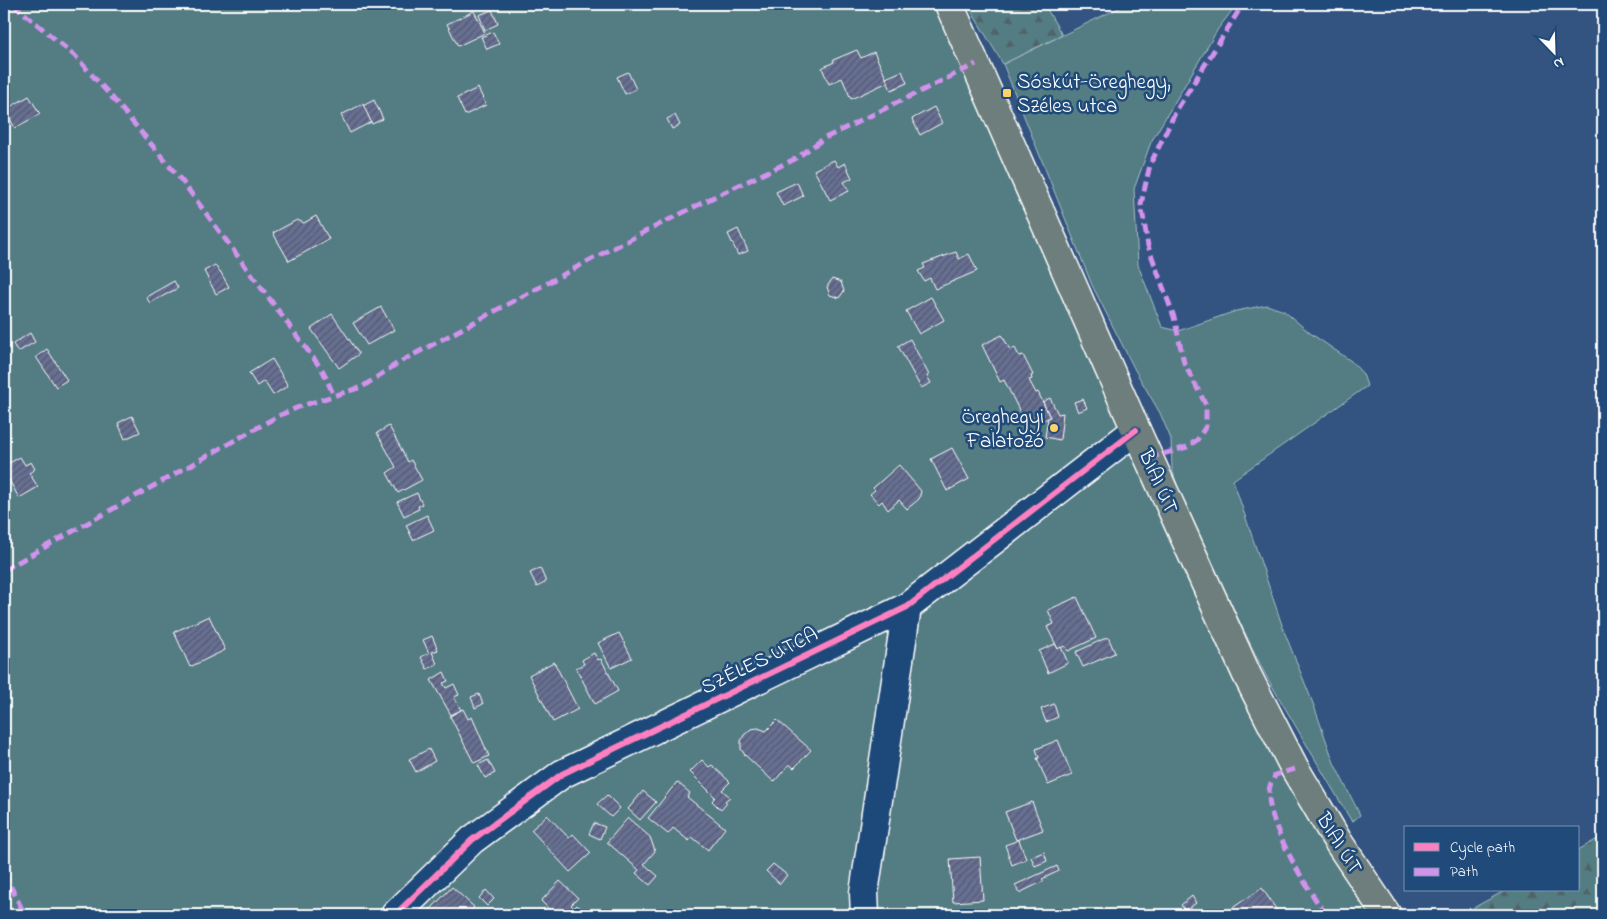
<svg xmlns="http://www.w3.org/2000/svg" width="1607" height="919" viewBox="0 0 1607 919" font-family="'Indie Flower',sans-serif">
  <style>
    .green { fill: #537c83; stroke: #a9bec1 }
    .forest { fill: url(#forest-firs); stroke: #a9bec1 }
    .building { fill: url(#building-hatch); stroke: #fff }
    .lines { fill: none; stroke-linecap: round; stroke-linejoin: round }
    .minor-casing { stroke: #fff; stroke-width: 31 }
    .major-casing { stroke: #fff; stroke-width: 31 }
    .minor { stroke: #1f4a7a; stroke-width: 28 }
    .major { stroke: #6d7e7c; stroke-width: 28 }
    .quiet { stroke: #d193ec; stroke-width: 5; stroke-dasharray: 10 5; stroke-linecap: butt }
    .cycleway-casing { stroke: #1f4a7a; stroke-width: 9 }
    .cycleway { stroke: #ff80c0; stroke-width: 6 }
    .poi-dot { fill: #ffd166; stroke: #1f4a7a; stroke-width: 2 }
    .labels { text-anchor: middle; stroke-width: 5; stroke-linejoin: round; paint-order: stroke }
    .poi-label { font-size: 21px; fill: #fff; stroke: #1f4a7a; text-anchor: start }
    .street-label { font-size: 21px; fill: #fff; stroke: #1f4a7a }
  </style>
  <defs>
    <pattern id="forest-firs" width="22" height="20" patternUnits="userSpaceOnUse" patternTransform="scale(1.25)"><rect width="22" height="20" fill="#537c83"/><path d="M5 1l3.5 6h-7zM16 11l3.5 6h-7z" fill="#506468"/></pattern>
    <pattern id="building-hatch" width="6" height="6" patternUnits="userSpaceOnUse" patternTransform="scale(1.25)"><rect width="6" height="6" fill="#666f94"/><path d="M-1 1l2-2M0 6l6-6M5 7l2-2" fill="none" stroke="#565a69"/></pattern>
  </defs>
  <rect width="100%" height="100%" fill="#335481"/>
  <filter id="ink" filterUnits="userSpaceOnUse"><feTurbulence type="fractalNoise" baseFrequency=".02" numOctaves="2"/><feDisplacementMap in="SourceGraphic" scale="10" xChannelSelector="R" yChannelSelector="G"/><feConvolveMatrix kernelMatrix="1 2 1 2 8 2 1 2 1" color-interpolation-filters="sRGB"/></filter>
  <g filter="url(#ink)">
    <g class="green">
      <path d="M4,4H949L1247,675L1387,915H4Z"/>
      <path d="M1127,4H1237L1218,29L1151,142L1134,189L1138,265L1162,327L1178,331L1236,311L1267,305L1284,311L1310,333L1351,361L1363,374L1367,386L1233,480L1284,631L1314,706L1334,763L1360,815L1352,822L1265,674L1184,508L1172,469L1171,439L1160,413L1135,370L1092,285L1003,64Z"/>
    </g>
    <g class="forest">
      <path d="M967,4H1044L1062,35L1003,64Z"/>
      <path d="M1603,836V915H1465L1464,913L1506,890H1578V850Z"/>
    </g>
    <g class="building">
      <path d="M492,10L498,24L485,30L479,15Z"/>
      <path d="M474,11L485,33L458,46L447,24Z"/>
      <path d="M493,32L499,44L487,49L481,37Z"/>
      <path d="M857,50L861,58L874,52L888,82L851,99L842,78L829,84L822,68L834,62L833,60Z"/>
      <path d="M902,71L907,83L891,90L886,78Z"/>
      <path d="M628,72L636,89L625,94L617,77Z"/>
      <path d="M478,88L486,105L465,115L457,98Z"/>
      <path d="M29,96L40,114L15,128L5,110Z"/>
      <path d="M374,100L383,119L372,124L363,106Z"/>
      <path d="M363,104L371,122L350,133L341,115Z"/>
      <path d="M934,107L942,123L920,135L912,119Z"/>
      <path d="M675,115L680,125L672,129L667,119Z"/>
      <path d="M834,160L838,167L845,163L852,178L844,182L849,191L830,200L814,170Z"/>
      <path d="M797,182L803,196L783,206L776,192Z"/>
      <path d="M316,216L329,239L289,261L273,233L297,220L304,223Z"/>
      <path d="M738,229L748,251L738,255L728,234Z"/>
      <path d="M956,252L959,259L969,254L977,271L935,289L930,278L924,281L918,271L925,268L923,264Z"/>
      <path d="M215,265L219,271H220L229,287L216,294L204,271Z"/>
      <path d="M832,279L841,282L844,291L839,298L830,295L827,287Z"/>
      <path d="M174,281L178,288L150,303L146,297Z"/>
      <path d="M931,297L944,320L919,334L906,311Z"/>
      <path d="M381,307L394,330L367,345L353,323Z"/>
      <path d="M332,314L359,354L339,368L311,329Z"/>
      <path d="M30,333L35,342L18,352L13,344Z"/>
      <path d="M1002,335L1010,350L1015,348L1019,356L1023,355L1033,375L1031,376L1032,379L1029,380L1036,393L1038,392L1050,417L1042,421L1039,415L1025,422L1004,380L1000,382L982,345Z"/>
      <path d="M910,339L929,375L927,376L931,383L921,388L898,346Z"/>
      <path d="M47,349L67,380L56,387L36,357Z"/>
      <path d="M272,359L288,386L273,395L264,381L257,386L249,373Z"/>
      <path d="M1050,398L1058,414L1063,413L1060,440L1045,437L1048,418L1050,417L1043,402Z"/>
      <path d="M1083,399L1087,408L1078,412L1074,402Z"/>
      <path d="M132,416L140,432L125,439L118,423Z"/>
      <path d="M389,426L408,462L411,460L422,480L398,493L387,473L396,467L377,433Z"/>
      <path d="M952,448L969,479L947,491L931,459Z"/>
      <path d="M20,457L25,465L31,462L35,469L29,473L38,487L19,498L4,471V466Z"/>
      <path d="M899,465L921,491L919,499L907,509L899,500L888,510L882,501L879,504L870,494L875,490L873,488Z"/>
      <path d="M417,493L422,504L418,506L419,509L404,516L397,502Z"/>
      <path d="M427,515L434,530L413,540L406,525Z"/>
      <path d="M540,568L546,582L537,587L530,573Z"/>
      <path d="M1077,597L1096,638L1068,651L1065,646L1058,649L1047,627L1054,624L1048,610Z"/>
      <path d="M209,616L225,650L190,667L174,632Z"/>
      <path d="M619,633L632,658L611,668L598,643Z"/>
      <path d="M432,636L438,650L432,652L437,664L427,669L421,657L429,653L423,640Z"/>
      <path d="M1108,637L1115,653L1083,667L1076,652Z"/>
      <path d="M1055,644L1058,649L1061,647L1068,663L1048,673L1039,651Z"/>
      <path d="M594,653L598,660L601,659L618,691L595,704L576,668L584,664L582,660Z"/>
      <path d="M554,662L578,709L553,722L529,675Z"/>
      <path d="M444,672L448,681L443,683L446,688L454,684L459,695L454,697L461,710L451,715L431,680Z"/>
      <path d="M479,694L483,704L475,708L471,697Z"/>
      <path d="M1054,704L1058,717L1046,722L1041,709Z"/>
      <path d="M463,709L468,719L472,717L489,756L474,763L450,716Z"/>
      <path d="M777,720L811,750L794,768L789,764L774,782L745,755L741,749V741L744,735L751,729L758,728L766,731Z"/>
      <path d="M1058,740L1072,775L1048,785L1037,758H1039L1036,749Z"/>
      <path d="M429,749L435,761L416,772L409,759Z"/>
      <path d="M488,760L495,773L485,778L478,765Z"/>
      <path d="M702,760L709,767L712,765L730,782L722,790L730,797L725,801L727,803L721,810L712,801L715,797L690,772Z"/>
      <path d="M677,782L690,793L687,797L725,828L708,850L692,837L689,841L673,828L668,834L648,818Z"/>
      <path d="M643,791L656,802L640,820L628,809Z"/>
      <path d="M607,795L620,808L611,817L597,804Z"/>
      <path d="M1032,802L1043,830L1016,840L1005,812Z"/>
      <path d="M547,815L569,838L573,834L591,853L570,872L531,830Z"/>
      <path d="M628,818L650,837L655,851L644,864L658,876L650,885L636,873L639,870L607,842Z"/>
      <path d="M594,823L605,827L600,839L589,834Z"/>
      <path d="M1019,840L1026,859L1012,865L1005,845Z"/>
      <path d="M1044,852L1047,861L1035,866L1031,857Z"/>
      <path d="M980,857L983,900L953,902L950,859Z"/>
      <path d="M773,864L787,875L780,884L766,871Z"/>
      <path d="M1057,866L1059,871L1042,879L1044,881L1019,893L1015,885Z"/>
      <path d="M560,881L578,898L571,905L574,908L577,905L585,912L582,915H555L541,901Z"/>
      <path d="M452,887L474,907L466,915H430L427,913Z"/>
      <path d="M1262,888L1278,912L1274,915H1222Z"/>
      <path d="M486,890L494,899L487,906L479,898Z"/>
      <path d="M1192,896L1196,903L1185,911L1181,905Z"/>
    </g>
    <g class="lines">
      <g class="minor-casing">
        <g id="minor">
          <path d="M395,915L472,840L562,774L907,607L1136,430"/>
          <path d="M865,915L864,893L907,607"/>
        </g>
      </g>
      <g class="major-casing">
        <path id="major" d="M949,4L1136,430L1247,675L1295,769L1337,840L1387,915"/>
      </g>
      <use href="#minor" class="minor"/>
      <use href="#major" class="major"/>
      <g class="quiet">
        <path d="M13,4L75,56L110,95L182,181L323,371L334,396"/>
        <path d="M1149,458L1187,447L1197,440L1206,426V405L1184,363L1174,317L1148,246L1141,204L1150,165L1176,111L1243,4"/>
        <path d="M4,570L278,416L301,406L362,387L398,363L609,250L718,195L795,159L823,139L976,64"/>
        <path d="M1295,769L1275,775C1274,779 1271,782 1270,786C1261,817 1308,889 1326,915"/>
        <path d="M4,873L25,915"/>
      </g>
      <g class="cycleway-casing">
        <path id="cycleway" d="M395,915L472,840L562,774L907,607L1136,430"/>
      </g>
      <use href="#cycleway" class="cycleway"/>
    </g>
  </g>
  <g class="poi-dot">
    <rect x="1002" y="88" width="10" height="10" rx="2.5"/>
    <circle cx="1054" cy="428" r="5"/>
  </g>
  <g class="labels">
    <g class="poi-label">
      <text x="1017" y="88">Sóskút-Öreghegy,<tspan x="1017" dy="24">Széles utca</tspan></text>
      <text x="1044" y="423" text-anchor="end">Öreghegyi<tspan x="1044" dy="24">Falatozó</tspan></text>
    </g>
    <g class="street-label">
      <text transform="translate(1159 481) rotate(66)" y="7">BIAI ÚT</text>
      <text transform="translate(759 660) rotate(-26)" y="7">SZÉLES UTCA</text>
      <text transform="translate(1340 843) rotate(58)" y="7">BIAI ÚT</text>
    </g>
  </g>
  <rect width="1607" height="919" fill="none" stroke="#1f4a7a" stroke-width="20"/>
  <rect x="10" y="10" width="1587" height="899" fill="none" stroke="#fff" stroke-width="2" filter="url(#ink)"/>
  <rect x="1404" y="826" width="175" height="65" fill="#1f4a7a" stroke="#7992af"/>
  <rect x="1414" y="843" width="25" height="8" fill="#ff80c0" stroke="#7992af"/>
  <text x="1450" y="852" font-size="15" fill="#ffffff">Cycle path</text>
  <rect x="1414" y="868" width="25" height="8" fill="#d193ec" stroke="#7992af"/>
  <text x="1450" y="876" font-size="15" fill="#ffffff">Path</text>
  <g transform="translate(1554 52) rotate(157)" stroke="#1f4a7a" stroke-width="4" paint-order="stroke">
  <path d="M0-4L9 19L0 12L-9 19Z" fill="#ffffff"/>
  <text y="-8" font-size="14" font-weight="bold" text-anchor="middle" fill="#ffffff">N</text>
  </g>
</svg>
